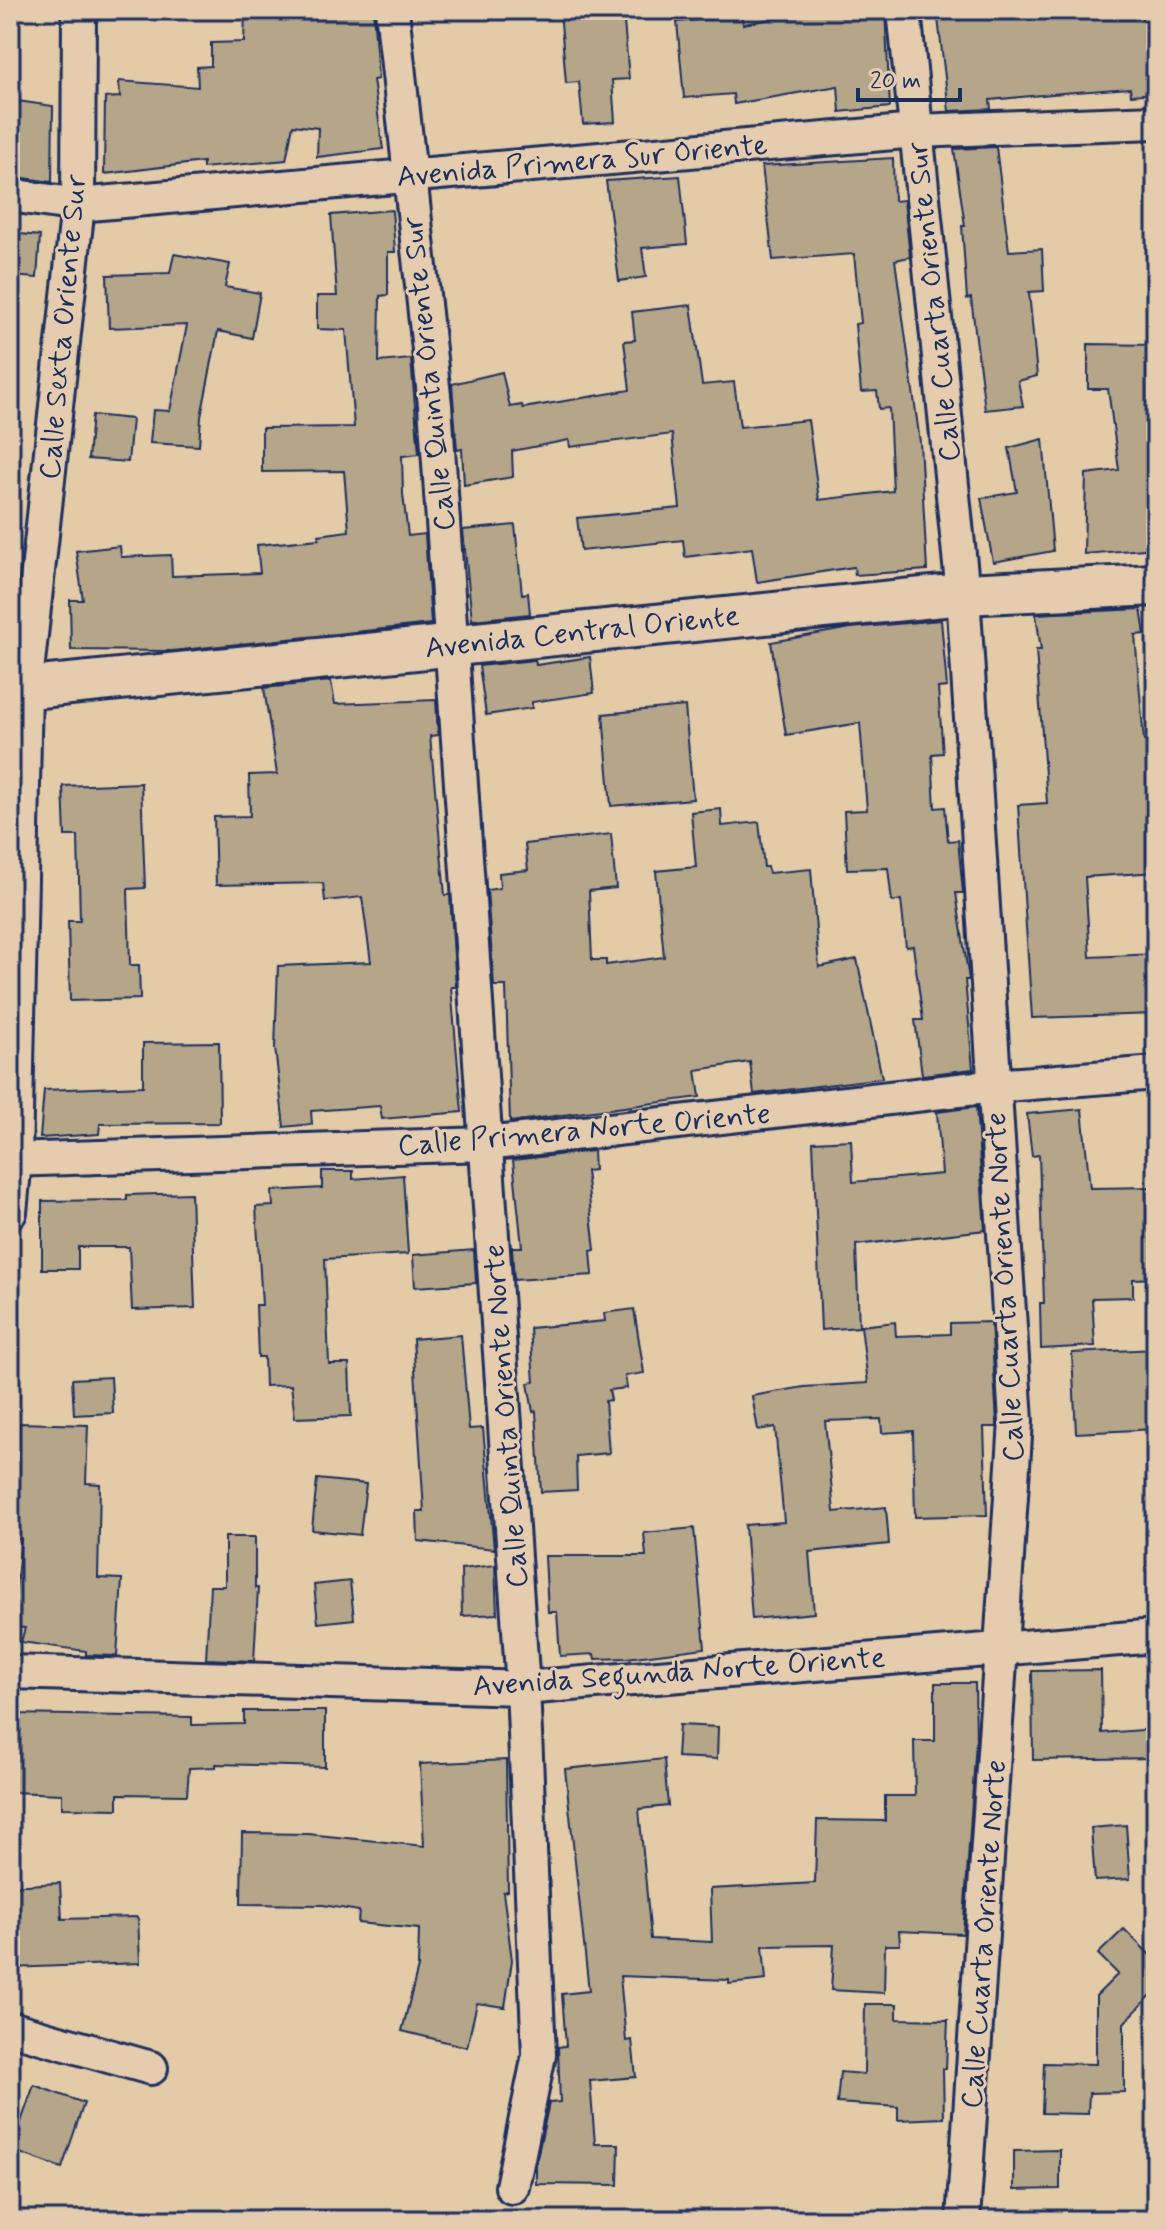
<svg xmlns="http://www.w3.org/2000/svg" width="1166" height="2230" viewBox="0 0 1166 2230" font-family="Mynerve,sans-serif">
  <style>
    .building { fill: #b5a68a; stroke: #1b2f5e; stroke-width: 2 }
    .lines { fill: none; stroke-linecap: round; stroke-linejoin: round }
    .minor-casing { stroke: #1b2f5e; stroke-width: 38 }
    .tertiary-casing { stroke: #1b2f5e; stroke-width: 46 }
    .minor { stroke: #e6ccae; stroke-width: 32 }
    .tertiary { stroke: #e6ccae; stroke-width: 40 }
    .labels { text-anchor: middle; stroke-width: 6; stroke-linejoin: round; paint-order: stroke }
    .street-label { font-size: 30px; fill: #1b2f5e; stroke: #e6ccae }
  </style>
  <rect width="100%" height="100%" fill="#e4cba7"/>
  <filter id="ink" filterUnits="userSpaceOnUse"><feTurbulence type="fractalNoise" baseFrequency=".0125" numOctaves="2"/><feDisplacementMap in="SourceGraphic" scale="16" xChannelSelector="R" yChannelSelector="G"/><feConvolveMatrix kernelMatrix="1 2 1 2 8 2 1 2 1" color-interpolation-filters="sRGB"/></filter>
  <g filter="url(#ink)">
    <g class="building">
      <path d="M266,10H373L378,79L373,80L383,149L317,157L318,128L293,125L286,160L203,168V162L104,174L105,98L120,97L119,81L198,87L197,67L211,66V43L244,42L245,13Z"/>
      <path d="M560,10H623L629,79L612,80L615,122L583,124L579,82L566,83Z"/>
      <path d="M823,10H885L890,107L840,112L838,86L734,104L733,94L684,98L677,22L742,16L743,24Z"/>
      <path d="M937,10H1142V19L1156,18V93L1131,95L1130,88L1063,93L990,100L991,109L949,111Z"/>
      <path d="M10,100L53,106L52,182L10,176Z"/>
      <path d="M996,147L1009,251L1042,249L1044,291L1029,292L1037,376L1018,381L1023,406L985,410L971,298L967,299L962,226H965L954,149Z"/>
      <path d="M893,158L894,201L904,200L910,257L895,260L920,442L927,570L855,575L854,567L757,582L752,548L685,557L683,540L581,551L577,518L680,508L672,434L570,447L569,440L512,451L513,477L464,485L462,449L457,450L452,384L502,372L510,407L522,405L523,408L630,390L624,341L635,340L632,312L691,305L702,385L734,382L740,427L808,420L819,500L893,491L889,408L879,409L877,391L861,392L855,324L861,323L854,254L773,260L762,166Z"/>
      <path d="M680,176L687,244L642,248L646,277L619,281L606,181Z"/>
      <path d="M392,210L395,252H388V295L380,296L379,362L411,359L419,454L402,456L403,494L408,536L425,534L431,624L172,651L71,650L70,600H83L76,551L120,546L121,557L171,555L172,576L260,573L257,545L319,539V535L349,531L344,471L262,472V428L354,427L346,330L317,329V296H337L331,215Z"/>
      <path d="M10,233L40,236L37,278L10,276Z"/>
      <path d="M174,254L230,264L225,287L260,293L252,338L218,331L201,417L199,446L150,443L153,410L170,411L187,325L109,328L107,275L170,273Z"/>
      <path d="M1088,344L1156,345V548L1084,554L1086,474L1119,470L1108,389H1088Z"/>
      <path d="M92,415L132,419L128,462L88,459Z"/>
      <path d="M1043,439L1053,551L993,562L981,498L1017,492L1009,448Z"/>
      <path d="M515,525L522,594L528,593L530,614L472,620L463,530Z"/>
      <path d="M1141,609L1145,634L1135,635L1144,741L1156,740V872L1085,877L1090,957L1156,954V1014L1032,1018L1018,805L1047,803L1036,650H1041L1036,614Z"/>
      <path d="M941,620L947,687L938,688L943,753L932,754L935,808L945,807L948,841L958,840L963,893H956L969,980H965L973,1069L922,1075L915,1020H923L913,946L906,947L901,900L892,902L888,868L847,869L844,811L867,810L860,723L786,735L771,642L851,628Z"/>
      <path d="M590,657L594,693L532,702V708L486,715L479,666L535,660L536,665Z"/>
      <path d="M331,681L335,704L436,700L438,735L430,736L445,895H450L456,987H451L462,1112L382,1119L380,1106L311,1111L312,1124L284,1127L275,1048L278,966L371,962L362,897L325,901L323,883L216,885L214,817L250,816L249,775L277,774L264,688Z"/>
      <path d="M685,706L693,799L611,806L603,714Z"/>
      <path d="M141,783L145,888L128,889L130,965H139L140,999L70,1001L68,921H80L78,836H65L63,786Z"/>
      <path d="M721,809L722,826L759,822L764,867H767L769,873L811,869L819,967L857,959L882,1078L754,1094L750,1062L696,1070L700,1097L510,1122L506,986H494L487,890L500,888L499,873L528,870L525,844L611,834L616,888L589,891L592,960H606V965L664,957L656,871L696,867L691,812Z"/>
      <path d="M219,1042L220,1123L100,1124L99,1134L40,1138L44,1090L143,1086V1043Z"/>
      <path d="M976,1107L985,1230L856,1245L859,1327L821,1330L813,1142L851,1140L853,1182L942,1174L937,1112Z"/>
      <path d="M1082,1109L1090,1188L1156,1187V1278L1133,1279V1297L1092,1298L1095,1346L1041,1349L1040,1303H1044L1039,1155L1032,1156L1027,1114Z"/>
      <path d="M593,1151L594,1170L586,1171L595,1250L591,1251L593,1275L514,1280L512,1247H522L513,1160Z"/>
      <path d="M322,1171H353V1179L403,1175L408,1254L325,1259L329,1364H349L351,1416L295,1418L291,1385L265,1386L264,1357H258L256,1305H262L256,1207L273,1206L272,1191L322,1188Z"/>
      <path d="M191,1193L195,1308L132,1310L129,1247H78V1269H42V1201L127,1200V1195Z"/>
      <path d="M474,1250L476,1283L415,1287L413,1255Z"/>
      <path d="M634,1309L644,1373L625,1376L627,1388L609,1390L611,1400L605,1401L609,1453L576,1456L577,1490L541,1492L536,1411L533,1412L528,1383L534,1382L530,1328L605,1321L604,1313Z"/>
      <path d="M895,1322L896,1336L950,1334V1323L991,1322L997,1423V1427H984L987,1515L915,1517L913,1431L882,1433L881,1419L825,1421L834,1512L886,1507L889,1544L809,1552L814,1613L752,1619L745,1525L784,1522L775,1427L758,1430L752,1396L804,1387L868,1383L861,1326Z"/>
      <path d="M461,1335L469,1429L483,1428L494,1549L418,1541L417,1511H424L413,1339Z"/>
      <path d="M1156,1349V1429L1076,1433L1072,1353Z"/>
      <path d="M111,1377L113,1413L74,1415L72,1379Z"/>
      <path d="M19,1423L88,1425L86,1483L100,1484L98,1578L122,1579L117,1656L86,1655V1651L21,1642L25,1628L12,1627L21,1539L10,1538L11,1482H17Z"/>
      <path d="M317,1479L366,1484L360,1535L312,1530Z"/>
      <path d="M694,1528L705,1648L627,1658L595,1659L594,1654L560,1656L557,1612H548L545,1556H646L644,1533Z"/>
      <path d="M225,1537H255V1588H258L254,1661L206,1659L210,1586H225Z"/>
      <path d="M495,1565L497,1614L462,1616L461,1569Z"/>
      <path d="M350,1581L354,1619L318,1623L314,1585Z"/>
      <path d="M1101,1670L1102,1733L1156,1729V1758L1033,1760L1032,1671Z"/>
      <path d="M935,1683H975L976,1741L963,1934L899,1931L900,1945H885L884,1993L831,1990L834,1945L763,1946L766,1980L729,1984V1980L620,1976L626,2041L632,2040L636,2077L590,2081L595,2144H619L618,2185L536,2184V2163L549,2103L560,2102L558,2047L566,2046L562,1994L589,1991L565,1769L664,1759L668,1806L639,1809L651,1939L712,1942L710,1889L815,1883L817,1820L885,1821V1796H915L914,1741H935Z"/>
      <path d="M244,1711H325V1767L216,1764V1767L189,1768L187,1795L118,1794V1809L62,1808V1794L10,1792V1714L192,1717V1725L244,1724Z"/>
      <path d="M679,1725L718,1727L717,1759L677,1757Z"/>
      <path d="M506,1760L508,1891L503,1892L512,1960L505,2007L477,2003L467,2047L402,2031L418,1967L419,1929L358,1923L359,1911L323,1905L241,1904L242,1833L308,1834L424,1846L420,1764Z"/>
      <path d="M1126,1825L1130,1879L1095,1881L1091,1828Z"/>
      <path d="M60,1883L62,1919L138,1917L140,1963L10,1968V1886Z"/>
      <path d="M1124,1929L1156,1961V1990L1124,2023V2092L1089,2093L1088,2114L1042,2113L1044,2063L1096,2064V1996L1118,1974L1098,1954Z"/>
      <path d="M865,2004H897V2019L948,2020L946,2069H943L944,2118L898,2120V2107L837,2103L840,2072L864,2074Z"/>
      <path d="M34,2085L84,2103L62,2168L11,2150Z"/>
      <path d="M1060,2150V2189L1014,2190V2151Z"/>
    </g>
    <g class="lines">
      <g class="minor-casing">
        <g id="minor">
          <path d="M392,10L435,405L523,1688L539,2055L512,2187"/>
          <path d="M904,10L963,594L1016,1421L963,2220"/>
          <path d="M10,195L78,205L916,131L1156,122"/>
          <path d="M10,1160L486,1144L994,1086L1156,1073"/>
          <path d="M10,1212L15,1160L25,690L78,205L79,10"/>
          <path d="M10,1672L523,1688L1156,1636"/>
          <path d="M10,2028L151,2068"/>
        </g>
      </g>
      <g class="tertiary-casing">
        <path id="tertiary" d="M10,690L963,594L1156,585"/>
      </g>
      <use href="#minor" class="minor"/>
      <use href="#tertiary" class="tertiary"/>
    </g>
  </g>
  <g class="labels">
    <g class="street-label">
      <text transform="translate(582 160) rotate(-5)" y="10">Avenida Primera Sur Oriente</text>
      <text transform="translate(933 302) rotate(-96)" y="10">Calle Cuarta Oriente Sur</text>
      <text transform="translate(62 327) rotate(-85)" y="10">Calle Sexta Oriente Sur</text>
      <text transform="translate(428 374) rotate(-96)" y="10">Calle Quinta Oriente Sur</text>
      <text transform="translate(582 631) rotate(-6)" y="10">Avenida Central Oriente</text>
      <text transform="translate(584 1129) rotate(-5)" y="10">Calle Primera Norte Oriente</text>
      <text transform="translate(1004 1287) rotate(-93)" y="10">Calle Cuarta Oriente Norte</text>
      <text transform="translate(505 1416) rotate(-94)" y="10">Calle Quinta Oriente Norte</text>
      <text transform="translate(679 1671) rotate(-4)" y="10">Avenida Segunda Norte Oriente</text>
      <text transform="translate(983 1934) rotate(-86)" y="10">Calle Cuarta Oriente Norte</text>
    </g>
  </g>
  <rect width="1166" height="2230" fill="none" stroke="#e6ccae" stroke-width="40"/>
  <rect x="20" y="20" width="1126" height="2190" fill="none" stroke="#1b2f5e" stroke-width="3" filter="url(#ink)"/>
  <path d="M858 88v12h102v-12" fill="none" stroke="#1b2f5e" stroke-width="4"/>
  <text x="870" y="88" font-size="24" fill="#1b2f5e" stroke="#e6ccae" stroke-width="6" paint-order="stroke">20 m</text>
</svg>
